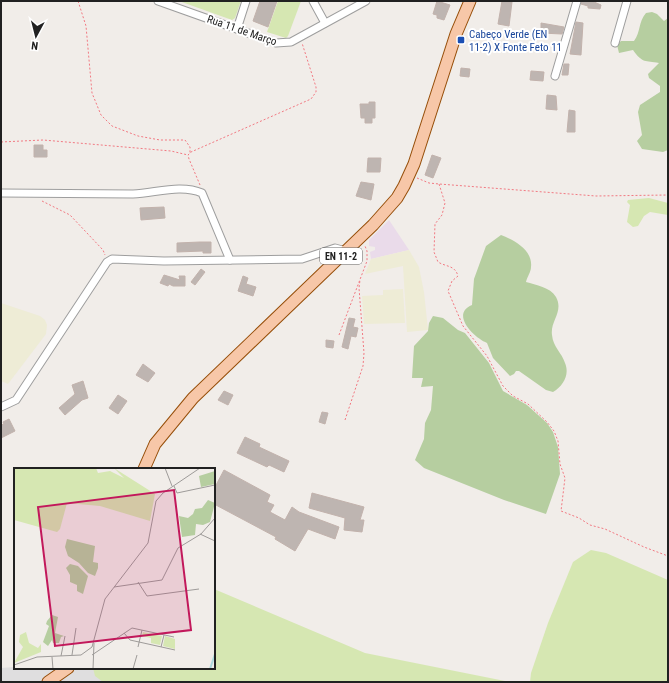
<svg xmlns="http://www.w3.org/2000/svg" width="669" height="683" viewBox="0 0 669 683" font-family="'Roboto Condensed',sans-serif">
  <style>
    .residential { fill: #dfdedf }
    .industrial { fill: #eadbea }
    .farmland { fill: #eeecd6 }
    .grass { fill: #d6e7b2 }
    .forest { fill: #b6cea0 }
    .building { fill: #beb5b1; stroke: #c2b2ac }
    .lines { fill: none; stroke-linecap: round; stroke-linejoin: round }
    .minor-casing { stroke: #9e9e9e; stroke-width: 9 }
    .primary-casing { stroke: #964e09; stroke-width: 13 }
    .path { stroke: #f27982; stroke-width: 1; stroke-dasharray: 2 2; stroke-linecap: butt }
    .minor { stroke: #fff; stroke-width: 7 }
    .primary { stroke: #f7c7a8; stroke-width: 11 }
    .transit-dot { fill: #1a4fb4; stroke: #fff; stroke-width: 1.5 }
    .labels { text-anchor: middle; stroke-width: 4; stroke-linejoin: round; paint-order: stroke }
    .shield { fill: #fff; stroke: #646464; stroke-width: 1 }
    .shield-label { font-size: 10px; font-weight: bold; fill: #212121 }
    .street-label { font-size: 11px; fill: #212121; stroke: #fff }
    .transit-label { font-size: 11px; fill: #164399; stroke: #fff; text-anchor: start }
    .inset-river { fill: none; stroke: #acd9dc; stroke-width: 2 }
    .inset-road { fill: none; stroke: #9e9b99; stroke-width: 1 }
    .view { fill: #c2185b; fill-opacity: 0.15; stroke: #c2185b; stroke-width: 2 }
    .inset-edge { fill: none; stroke: #212121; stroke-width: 2 }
  </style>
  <rect width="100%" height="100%" fill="#f1ede9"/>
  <path class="residential" d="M15,667L106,668L112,682H1V668Z"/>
  <path class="industrial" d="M389,220L409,250L371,259L370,252L375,250V247L369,246V240Z"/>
  <g class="farmland">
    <path d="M409,250L419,267L424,292L428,330L407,332L403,266L365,274L371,259Z"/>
    <path d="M403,289L405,323L364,324L362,296L383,295V290Z"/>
    <path d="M1,303L40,316L45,320L47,325L46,334L8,384L1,381Z"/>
  </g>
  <g class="grass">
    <path d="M179,1H241L235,18L232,20Z"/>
    <path d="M278,1H301L288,36L286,38L267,32Z"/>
    <path d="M649,198L668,203V215L650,212L644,216L638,226L633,227L627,222L630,205L627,202L628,200Z"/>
    <path d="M591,550L606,553L668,580V682H530L531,673L548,623L573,562Z"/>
    <path d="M214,589L365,653L510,682H103L95,676L93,668H214Z"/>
  </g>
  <g class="forest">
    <path d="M652,12L657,14L664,21L668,18V150L663,152L642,149L637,141L642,135L638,112L640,105L660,92V86L649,78L648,74L659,63C645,60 643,64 633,50L619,53L617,45L621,41H634C641,32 638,22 646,13Z"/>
    <path d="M501,235C514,240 533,250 531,267C531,272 527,277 526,282C536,285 550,287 556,297C564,312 550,321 552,335C553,347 562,353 565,363C570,375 563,386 553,392L546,390L519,371H516L514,374L510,376L493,358L487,343C474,338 450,314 472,305L474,279L486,246Z"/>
    <path d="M433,316L443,318L458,330L465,333L489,363L503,391L527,405L547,423L553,432L558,447L560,474L546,514L504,500L424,468L415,460L424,439L425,423L431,410L433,386L421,387L423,378H412L414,346L428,331L429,323Z"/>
  </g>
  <g class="building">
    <path d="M260,1H277L268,27L253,21Z"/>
    <path d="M437,1L450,5L444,20L437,18V15L433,14Z"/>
    <path d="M502,1L512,2L509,26L498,24Z"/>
    <path d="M582,1H592L601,5L600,9L588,8V6L581,4Z"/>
    <path d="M576,22L583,23L581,55L570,54Z"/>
    <path d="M541,23L564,27L562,34L541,33Z"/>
    <path d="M564,64H569L568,75H562Z"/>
    <path d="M461,68L470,69L469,77L460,76Z"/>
    <path d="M531,71L544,72L543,81L530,80Z"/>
    <path d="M547,95L556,96L557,110L546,109Z"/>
    <path d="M369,102H375V118H372V123H365V118H361L360,104H369Z"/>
    <path d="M569,110L575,111V132H567Z"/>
    <path d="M34,145H43V150H47V157H34Z"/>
    <path d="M432,155L441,158L433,178L425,175Z"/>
    <path d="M368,158H381L380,172H367Z"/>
    <path d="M361,182L374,184L371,200L356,196Z"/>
    <path d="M164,207L165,218L141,220L140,208Z"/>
    <path d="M200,242H211V253H203V251L177,252V243Z"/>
    <path d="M201,269L205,272L195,285L191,282Z"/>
    <path d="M164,275L180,280L179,276H185V286H173L169,284L168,286L160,283Z"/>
    <path d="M243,276L248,278L246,284L256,287L253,296L238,291Z"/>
    <path d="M349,318L355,319L353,327L358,328L356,337L351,336L348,349L342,347Z"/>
    <path d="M326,340L334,341L333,348L326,347Z"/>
    <path d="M143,364L155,373L148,382L136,375Z"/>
    <path d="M83,381L88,398L82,400L65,415L59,408L75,394L72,385Z"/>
    <path d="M224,391L233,395L228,405L218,400Z"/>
    <path d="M118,395L127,401L118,414L109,408Z"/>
    <path d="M322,412L328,413L325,424L319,422Z"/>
    <path d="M9,419L15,431L1,438V425L4,424L3,422Z"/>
    <path d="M245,437L260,444L259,447L289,461L284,472L269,465L267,467L237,453Z"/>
    <path d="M224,470L270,495L267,502L274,505L270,512L285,520L292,507L299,512L339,527L335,539L308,529L295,551L275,539L276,537L214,504V489Z"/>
    <path d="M312,493L364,507L360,520H364L362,532L344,530L345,518L309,508Z"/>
  </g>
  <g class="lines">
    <g class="minor-casing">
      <g id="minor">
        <path d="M158,1L276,43L291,42L366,1"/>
        <path d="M313,1L325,23"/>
        <path d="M237,29L246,1"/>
        <path d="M615,43L627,1"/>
        <path d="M555,76L577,1"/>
        <path d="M1,193C45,193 89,194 133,194C156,193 181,184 202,193L230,260"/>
        <path d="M1,407L16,400L107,262L112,259L164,261L302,259L335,248L346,251"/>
      </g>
    </g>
    <g class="primary-casing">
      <g id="primary">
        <path d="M144,469L155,444L193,398L373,225L397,198L404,186L414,164L456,34L470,1"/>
        <path d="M48,682L68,668"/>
      </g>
    </g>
    <g class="path">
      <path d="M78,1L86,26L92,93L101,115L112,126L138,136L160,140H185L190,147V153"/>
      <path d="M1,142L43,140L171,151L188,155"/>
      <path d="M417,178L429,183L439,184L596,196L668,195"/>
      <path d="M439,184L445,203L442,215L435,224L434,252L438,262C446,267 455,265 458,276L452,281L448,291L463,326L487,356L503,386L513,396L528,404L547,422L554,431L558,441L560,464L565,478L561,511L579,518L590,525L605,529L644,547L668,556"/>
      <path d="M200,185L189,159L188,155L191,152L311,99L316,92V87L302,43"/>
      <path d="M42,201L70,215L103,250L105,255"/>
      <path d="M339,335L367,261V251L365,246"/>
      <path d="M345,420L363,366L364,353L359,288L360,280"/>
    </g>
    <use href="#minor" class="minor"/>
    <use href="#primary" class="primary"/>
  </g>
  <rect class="transit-dot" x="457" y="36" width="8" height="8" rx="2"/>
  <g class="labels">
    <rect class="shield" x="320" y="248" width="42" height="16" rx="3"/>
    <g class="shield-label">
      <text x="341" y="260">EN 11-2</text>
    </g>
    <g class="street-label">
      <text transform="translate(242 30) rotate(19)" y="4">Rua 11 de Março</text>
    </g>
    <g class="transit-label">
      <text x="469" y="38">Cabeço Verde (EN<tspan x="469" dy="13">11-2) X Fonte Feto 11</tspan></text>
    </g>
  </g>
  <g transform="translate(14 468)">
    <rect width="201" height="201" fill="#f1ede9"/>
    <path d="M0,0H82L84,5L96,3L110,10L100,0L141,26L136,53L86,38L53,35L46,61L43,64L0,52ZM12,164L15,175L24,180L27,176V184L0,195L9,179L5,174L6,167ZM129,164L148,168L146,177L137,175V170L128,168ZM151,168L161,171V181L149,178Z" fill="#d6e7b2"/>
    <path d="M201,3V16L187,19L185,8ZM194,32L201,35L196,54L189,57L182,56L181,67L168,69L165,48L174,50L179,46L181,41L188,40ZM53,71L81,78L79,94L84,95V100L81,108L74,105L65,95L54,88L51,79ZM56,96L64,98L74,108L69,126L63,123V117L56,114V107L52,100ZM38,147L44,149L41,165L50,168L47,169L45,175H39L38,172L34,178L29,174L35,158L32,156L33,153Z" fill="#b6cea0"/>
    <path class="inset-river" d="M196,201L201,186"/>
    <path class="inset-road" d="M151,0L158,18M160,18L163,25L201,17M186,66L201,73M124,114L133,128L185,121M100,119L148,112L164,80L187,66L201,50M110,165L116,172L161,182M124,179L128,162M147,179L150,167M58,187L62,160M78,187L118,160L160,169M47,188L51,168M38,189L39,201M0,197L23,189L67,187L78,179L91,131L134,75L142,33L149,25L186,0M79,201L80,175M119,201L123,187"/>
    <path class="view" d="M160,22L177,162L41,178L24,39Z"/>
    <rect width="201" height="201" class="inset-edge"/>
  </g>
  <rect width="669" height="683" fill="none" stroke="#212121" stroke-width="4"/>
  <g transform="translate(36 36) rotate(187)" stroke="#ffffff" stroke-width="3" paint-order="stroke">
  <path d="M0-3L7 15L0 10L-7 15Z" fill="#212121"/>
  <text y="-6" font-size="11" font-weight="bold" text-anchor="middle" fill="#212121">N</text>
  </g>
</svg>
